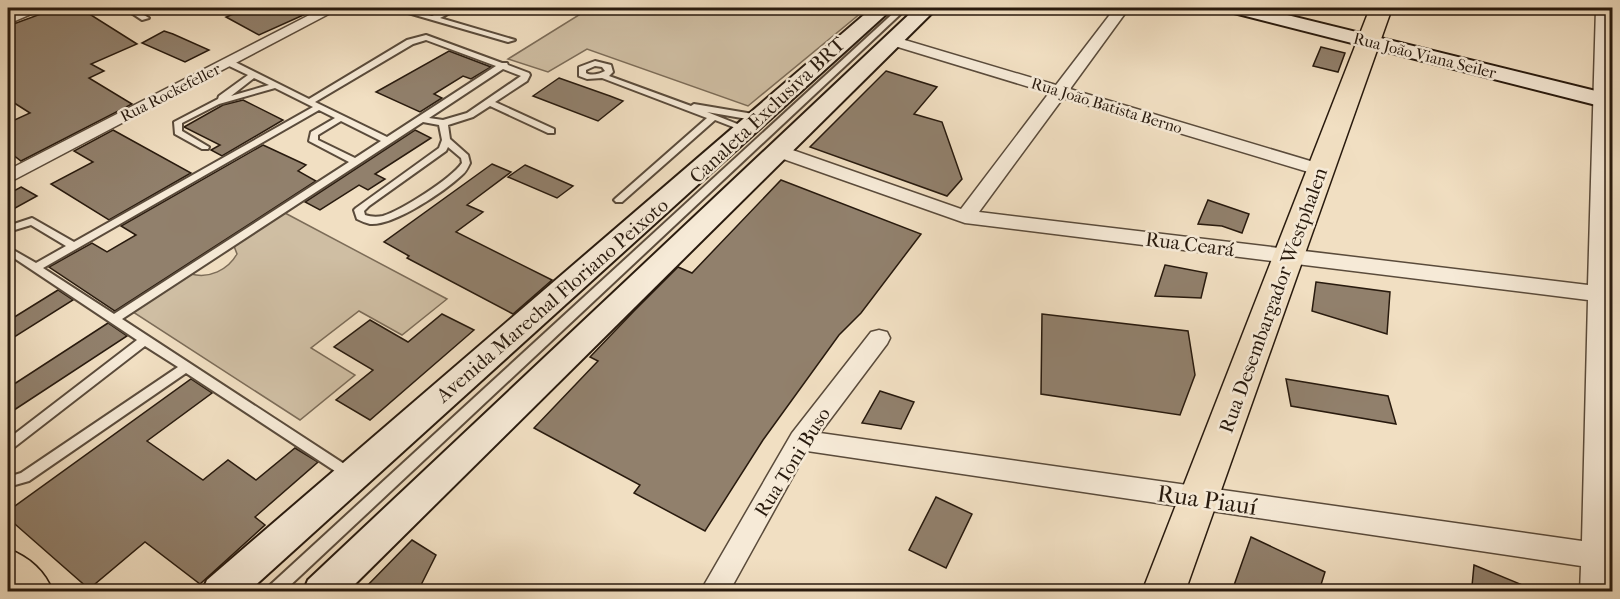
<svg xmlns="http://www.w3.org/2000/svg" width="1620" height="599" viewBox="0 0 1620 599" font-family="'IM FELL French Canon',serif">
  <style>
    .green { fill: #cfbea3; stroke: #7c6c58; stroke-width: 1.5 }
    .building { fill: #91806c; stroke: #281a0e; stroke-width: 1.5 }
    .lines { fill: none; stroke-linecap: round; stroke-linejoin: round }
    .lane-casing { stroke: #5a4b3b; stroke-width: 4 }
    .street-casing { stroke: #5a4b3b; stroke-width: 3 }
    .secondary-casing { stroke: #281a0e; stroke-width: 4 }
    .primary-casing { stroke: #281a0e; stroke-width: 3 }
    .lane { fill: #f6ead7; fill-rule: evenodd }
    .street { fill: #f6ead7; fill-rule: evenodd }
    .secondary { fill: #f6ead7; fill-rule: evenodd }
    .primary { fill: #f1dfc2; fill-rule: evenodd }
    .labels { text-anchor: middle; stroke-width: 5; stroke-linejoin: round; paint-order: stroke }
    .far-street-label { font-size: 16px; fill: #281a0e; stroke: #f6ead7 }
    .street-label { font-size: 20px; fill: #281a0e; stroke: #f6ead7 }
    .near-street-label { font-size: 24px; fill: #281a0e; stroke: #f6ead7 }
  </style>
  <rect width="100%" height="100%" fill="#f1dfc2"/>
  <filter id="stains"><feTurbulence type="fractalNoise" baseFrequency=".00333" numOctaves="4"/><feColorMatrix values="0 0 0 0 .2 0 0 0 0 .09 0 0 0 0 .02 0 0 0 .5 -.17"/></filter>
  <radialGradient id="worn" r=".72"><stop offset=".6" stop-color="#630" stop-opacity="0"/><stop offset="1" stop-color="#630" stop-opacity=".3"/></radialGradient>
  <g class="green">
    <path d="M590,8H867L748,106L587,49L548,72L508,59Z"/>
    <path d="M285,213L447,299L402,335L359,311L311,348L355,375L300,420L133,312L191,274C209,279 228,270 237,254L234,246Z"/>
  </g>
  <g class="building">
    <path d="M57,8H80L137,44L91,64L104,71L89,78L132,104L21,161L8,151V123L30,113L8,99V26Z"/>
    <path d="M248,8H319L259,35L226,17Z"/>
    <path d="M164,31L173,34L209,50L185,62L142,43Z"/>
    <path d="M1321,47L1345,53L1338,72L1313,66Z"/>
    <path d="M449,51L491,67L471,79L463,76L434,94L442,98L420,112L376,92Z"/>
    <path d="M886,71L937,87L914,114L942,122L962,179L947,196L810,147Z"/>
    <path d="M559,78L610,96L623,101L598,121L533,96Z"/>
    <path d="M243,100L283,120L222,156L211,150L220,145L184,127L223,105Z"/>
    <path d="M113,130L191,173L109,220L51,184L93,162L74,151Z"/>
    <path d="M415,130L431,138L375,174L385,179L368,190L359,185L320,210L305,202Z"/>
    <path d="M263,145L306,165L298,171L316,181L115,311L49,267L92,243L107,252L136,235L121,226Z"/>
    <path d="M492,164L511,172L467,205L483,212L456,232L552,280L513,314L407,258L409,256L384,242Z"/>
    <path d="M525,165L573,186L557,198L508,177Z"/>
    <path d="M781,180L921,234L861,313L839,335L763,440L705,531L634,493L640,485L534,428L598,361L590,357L634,311L678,267L692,273Z"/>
    <path d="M21,187L37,196L8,212V194Z"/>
    <path d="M1208,200L1249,214L1242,233L1222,226L1198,224Z"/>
    <path d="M1165,265L1207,273L1201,298L1155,296Z"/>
    <path d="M1316,282L1390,292L1387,334L1312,311Z"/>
    <path d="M58,290L73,300L8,341V321Z"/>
    <path d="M442,314L474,330L370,420L336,400L373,370L334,347L370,320L408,342Z"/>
    <path d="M1042,314L1188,331L1195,375L1180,415L1041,394Z"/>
    <path d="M108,323L127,336L8,414V388Z"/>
    <path d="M191,379L212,393L147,441L203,480L228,460L256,480L295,448L318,462L255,517L265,525L200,584L145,542L89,589L8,518V511Z"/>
    <path d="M1286,379L1388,396L1396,424L1291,406Z"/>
    <path d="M880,391L914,402L901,429L862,423Z"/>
    <path d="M936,497L972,514L946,568L909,550Z"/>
    <path d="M1251,537L1325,572L1319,591H1232Z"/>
    <path d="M412,540L436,555L418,591H362Z"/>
    <path d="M1474,565L1537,591H1484L1472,586Z"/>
  </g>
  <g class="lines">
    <g class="lane-casing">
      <g id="lane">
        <path d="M124,8H132L149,18L142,20Z"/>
        <path d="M391,8H401L432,16L448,8H456V10L440,18L515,40L508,42Z"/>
        <path d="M899,8H907L283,592H266L268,587Z"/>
        <path d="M426,35L502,63H507L508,65L529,73L530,75L527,81L495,102L554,129V133H548L490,106L473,117L448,125L450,139L468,155L470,163C468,167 466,172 462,175C445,191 394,226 370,224C366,223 361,221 357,219L354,210L356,208L439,148L442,140L439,125L423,122L122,319L355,471L357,475L355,479L351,480L347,479L186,373L29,481L8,487V477L21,473L178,367L145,346L12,449L8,450V439L137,340L8,254V247L36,263L66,246L31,225L8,232V226L32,218L74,242L313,107L275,88L219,104L182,123V131L209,147L208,149H202L175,134L174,122L218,99L219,96L248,75L225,64V60H231L309,99L407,40ZM426,40L496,66L387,137L315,102L413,44ZM503,69L521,76L467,113L443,120L429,118ZM254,78L269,85L231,96ZM319,110L335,118L311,132L309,141L349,162L114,314L43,268ZM341,121L381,141L355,158L318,140V135ZM448,147L461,158L462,163C451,179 402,210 383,216C377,217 371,217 365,215L364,211L369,206L446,151Z"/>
        <path d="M595,61L611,65L613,72L609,76L691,106L694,104L759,115L763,118L759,121L707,112L750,129L746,132L715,120L622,202H616L614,200L616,198L707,118L602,78L587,79L579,76V67ZM595,66L602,67L605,71C600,74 591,76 586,73V70Z"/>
      </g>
    </g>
    <g class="street-casing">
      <g id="street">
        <path d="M26,8H45L8,24V15Z"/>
        <path d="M323,8H340L8,183V170Z"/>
        <path d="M1115,8H1129L1070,89L1327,166L1330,170L1327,174H1315L1063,98L979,212L1588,285L1596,8H1610L1609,287L1612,288V302H1609L1608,545L1612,546V570H1608V592H1580L1581,566L807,451L729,592H700L792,433L871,332L879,330L887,332L890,338L887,344L820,433L1582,541L1588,300L965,223L772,155L769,151L778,146L784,147L961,209L1049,93L888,44L885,41L888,38H898L1056,85Z"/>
      </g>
    </g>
    <g class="secondary-casing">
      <g id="secondary">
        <path d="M872,8H893L248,592H202L207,580Z"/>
        <path d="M916,8H937L347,592H303L308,580Z"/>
        <path d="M1227,8H1259L1612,95V109L1230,12Z"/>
      </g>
    </g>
    <g class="primary-casing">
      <g id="primary">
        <path d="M1370,8H1392L1185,592H1142Z"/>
        <path d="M8,549C29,557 45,571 53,592H8Z"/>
      </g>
    </g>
    <use href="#lane" class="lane"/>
    <use href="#street" class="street"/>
    <use href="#secondary" class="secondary"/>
    <use href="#primary" class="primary"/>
  </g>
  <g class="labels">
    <g class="far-street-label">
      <text transform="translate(1425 55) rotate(14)" y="6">Rua João Viana Seiler</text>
      <text transform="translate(170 92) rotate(-27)" y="6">Rua Rockefeller</text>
      <text transform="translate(1107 105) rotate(17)" y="6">Rua João Batista Berno</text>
    </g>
    <g class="street-label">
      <text transform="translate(767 110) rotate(-43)" y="7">Canaleta Exclusiva BRT</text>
      <text transform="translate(1190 244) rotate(7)" y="7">Rua Ceará</text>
      <text transform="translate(552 300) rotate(-41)" y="7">Avenida Marechal Floriano Peixoto</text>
      <text transform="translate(1273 300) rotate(-70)" y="7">Rua Desembargador Westphalen</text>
      <text transform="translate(792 462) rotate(-58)" y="7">Rua Toni Buso</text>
    </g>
    <g class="near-street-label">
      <text transform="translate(1207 500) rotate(8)" y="8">Rua Piauí</text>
    </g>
  </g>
  <rect width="1620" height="599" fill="none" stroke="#f1dfc2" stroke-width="30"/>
  <rect x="9" y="9" width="1602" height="581" fill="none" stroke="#281a0e" stroke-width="3"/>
  <rect x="15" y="15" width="1590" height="569" fill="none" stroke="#281a0e" stroke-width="1.5"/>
  <rect width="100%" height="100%" filter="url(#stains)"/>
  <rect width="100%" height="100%" fill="url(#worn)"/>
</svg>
